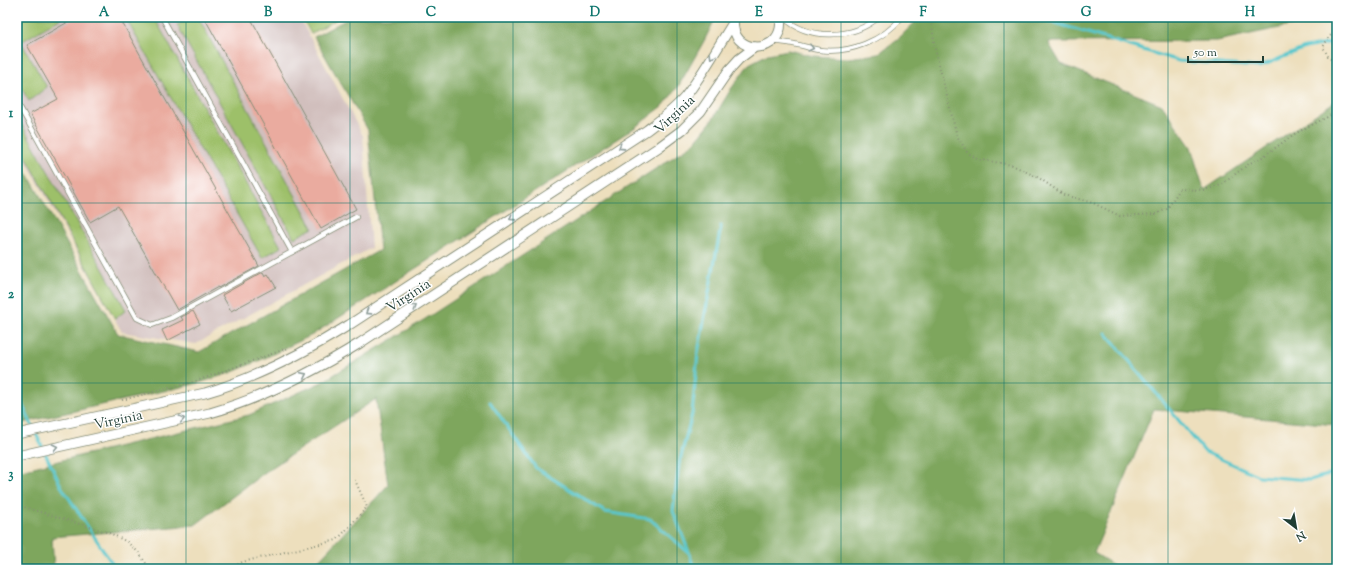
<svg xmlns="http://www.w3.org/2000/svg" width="1354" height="586" viewBox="0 0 1354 586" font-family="'Sorts Mill Goudy',serif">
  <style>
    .industrial { fill: #d1bfbd }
    .green { fill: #9dc069; stroke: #5e7e4e }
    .forest { fill: #7ea65d; stroke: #4e7248 }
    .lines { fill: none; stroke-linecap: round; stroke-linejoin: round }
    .stream { stroke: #59c7cd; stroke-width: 3 }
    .building { fill: #eaab9f }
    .lane-casing { stroke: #868e78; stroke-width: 6 }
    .street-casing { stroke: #868e78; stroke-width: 11 }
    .path { stroke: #868e78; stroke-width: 2; stroke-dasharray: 1 3; stroke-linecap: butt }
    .lane { stroke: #fff; stroke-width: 4.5 }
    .street { stroke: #fff; stroke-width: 9 }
    .oneway { stroke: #8f9e9a }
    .grid { fill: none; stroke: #0f766e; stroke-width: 1; stroke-opacity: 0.55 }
    .labels { text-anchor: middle; stroke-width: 3; stroke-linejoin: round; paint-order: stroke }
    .street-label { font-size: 14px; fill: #1f3d34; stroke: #fff }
    .neatline { fill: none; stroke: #0f766e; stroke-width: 1.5 }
    .grid-label { font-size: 13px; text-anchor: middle; font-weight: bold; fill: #0f766e }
  </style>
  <rect width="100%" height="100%" fill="#fff"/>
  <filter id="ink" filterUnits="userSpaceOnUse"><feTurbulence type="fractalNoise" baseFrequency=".025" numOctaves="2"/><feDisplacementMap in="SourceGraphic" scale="8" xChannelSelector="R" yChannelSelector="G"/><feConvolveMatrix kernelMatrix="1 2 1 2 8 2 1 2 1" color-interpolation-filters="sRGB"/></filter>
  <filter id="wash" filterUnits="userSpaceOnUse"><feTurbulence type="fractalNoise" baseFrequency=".012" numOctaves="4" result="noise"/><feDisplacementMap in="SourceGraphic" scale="16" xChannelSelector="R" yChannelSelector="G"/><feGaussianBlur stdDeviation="0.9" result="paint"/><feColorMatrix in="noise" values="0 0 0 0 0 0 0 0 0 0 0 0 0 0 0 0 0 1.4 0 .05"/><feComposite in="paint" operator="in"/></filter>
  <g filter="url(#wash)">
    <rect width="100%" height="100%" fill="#eddfbd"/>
    <path class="industrial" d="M17,17H299L363,136L371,248L196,344L122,332L17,145Z"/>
    <g class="green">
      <path d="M19,17H63L21,42L47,87L29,101L17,81V18Z"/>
      <path d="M125,17H154L281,247L262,258Z"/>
      <path d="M193,17H198L313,228L294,238L177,25Z"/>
      <path d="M302,17H340L311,34Z"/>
      <path d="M17,116L126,310L115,319L17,140Z"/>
    </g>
    <g class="forest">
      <path d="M351,17H716L704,41L678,87L663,106L634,128L312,335L263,359L230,373L199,383L17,424V155L118,334L199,352L380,250L368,130L314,37Z"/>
      <path d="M920,17H1333L1217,41L1048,42L1061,64L1162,105L1191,147L1204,190L1337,100V425L1154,409L1094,553L1120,569H293L318,561L388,485L376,399L268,470L195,525L52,537L54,569H17V471L249,415L322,382L419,323L692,145L711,122L731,89L749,64L768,54L788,50L813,56L848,58L878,54L900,37Z"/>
    </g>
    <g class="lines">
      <g class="stream">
        <path d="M1039,18L1179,61L1259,67L1305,48L1337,42"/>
        <path d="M1106,333L1205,452L1259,476L1310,480L1337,472"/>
        <path d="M17,394L61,486L113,565L114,569"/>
        <path d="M490,402L536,468L605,512L650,519L688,552"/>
        <path d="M694,569L689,552L673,511L679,464L692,414L698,353L721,226"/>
      </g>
    </g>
    <g id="blocks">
      <g class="building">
        <path d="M77,17H119L259,266L218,288V287L177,310L118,206L90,222L30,114L58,99L27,45Z"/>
        <path d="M204,17H250L356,209L321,229Z"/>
        <path d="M263,272L265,276L268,274L276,287L231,311L222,295Z"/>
        <path d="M193,311L200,324L167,341L162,330L183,320L181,317Z"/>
      </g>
    </g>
  </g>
  <g filter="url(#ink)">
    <use href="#blocks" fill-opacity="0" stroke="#868e78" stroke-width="1"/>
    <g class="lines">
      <g class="lane-casing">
        <g id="lane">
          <path d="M162,17L292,252"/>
          <path d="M783,17C809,41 853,39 879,17"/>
          <path d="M773,41C781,42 790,43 798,45C805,46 812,49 819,50C849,54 883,41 902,17"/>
          <path d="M17,102L137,318L152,325L171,318L356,217"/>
        </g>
      </g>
      <g class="street-casing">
        <g id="street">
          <path d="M734,17C727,58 787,56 780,17"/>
          <path d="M17,434L205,393C256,378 304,353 349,325L647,130C660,120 674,110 685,97C703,74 717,48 733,23"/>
          <path d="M17,456L210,413C263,398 313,372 360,343L659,147L682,130L701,111L729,70L739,59L755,47"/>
        </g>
      </g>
      <g class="path">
        <path d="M931,17L935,49L957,136L967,152L977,159L1012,165L1039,178L1064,195L1093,203L1120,216L1156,214L1167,209L1180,189L1204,190L1221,185L1250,163L1261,158L1296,133L1337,112"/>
        <path d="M1337,30L1329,37L1323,47L1329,58L1337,63"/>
        <path d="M122,400L199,380L288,348"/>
        <path d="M17,505L110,533L127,542L138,552L150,569"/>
        <path d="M231,569L242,562L337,540L367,507L354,478"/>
      </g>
      <use href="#lane" class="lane"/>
      <use href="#street" class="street"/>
    </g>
    <defs><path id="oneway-chevron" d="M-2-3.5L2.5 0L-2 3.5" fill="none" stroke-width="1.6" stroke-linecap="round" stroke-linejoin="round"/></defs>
    <g class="oneway">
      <use href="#oneway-chevron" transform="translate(811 48) rotate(14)"/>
      <use href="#oneway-chevron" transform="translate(712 56) rotate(121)"/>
      <use href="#oneway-chevron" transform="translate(621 147) rotate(147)"/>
      <use href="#oneway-chevron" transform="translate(512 218) rotate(147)"/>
      <use href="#oneway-chevron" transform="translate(414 307) rotate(-33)"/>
      <use href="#oneway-chevron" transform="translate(368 312) rotate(147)"/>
      <use href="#oneway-chevron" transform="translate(304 375) rotate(-26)"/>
      <use href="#oneway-chevron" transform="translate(182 419) rotate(-12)"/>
      <use href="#oneway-chevron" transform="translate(55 447) rotate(-12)"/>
    </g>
  </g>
  <path class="grid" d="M186,17V569M350,17V569M513,17V569M677,17V569M841,17V569M1004,17V569M1168,17V569M17,203H1337M17,383H1337"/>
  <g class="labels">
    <g class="street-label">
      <text transform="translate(674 114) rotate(-43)" y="5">Virginia</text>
      <text transform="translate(408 295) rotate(-33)" y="5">Virginia</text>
      <text transform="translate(118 419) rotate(-12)" y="5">Virginia</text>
    </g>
  </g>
  <rect width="1354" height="586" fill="none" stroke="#fff" stroke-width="44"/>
  <g transform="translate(1296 528) rotate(149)" stroke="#ffffff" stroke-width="3" paint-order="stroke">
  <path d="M0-3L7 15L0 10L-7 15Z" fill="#1f3d34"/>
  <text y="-6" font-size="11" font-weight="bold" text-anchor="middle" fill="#1f3d34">N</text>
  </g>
  <path d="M1188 56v6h75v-6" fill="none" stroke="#1f3d34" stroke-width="2"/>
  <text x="1194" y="56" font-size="12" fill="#1f3d34" stroke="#ffffff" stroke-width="3" paint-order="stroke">50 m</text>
  <rect x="22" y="22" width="1310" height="542" class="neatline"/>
  <g class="grid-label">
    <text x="104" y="16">A</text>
    <text x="268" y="16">B</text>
    <text x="431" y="16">C</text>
    <text x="595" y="16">D</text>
    <text x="759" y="16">E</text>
    <text x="923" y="16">F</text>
    <text x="1086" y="16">G</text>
    <text x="1250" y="16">H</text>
    <text x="11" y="117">1</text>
    <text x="11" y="298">2</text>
    <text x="11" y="478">3</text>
  </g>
</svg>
